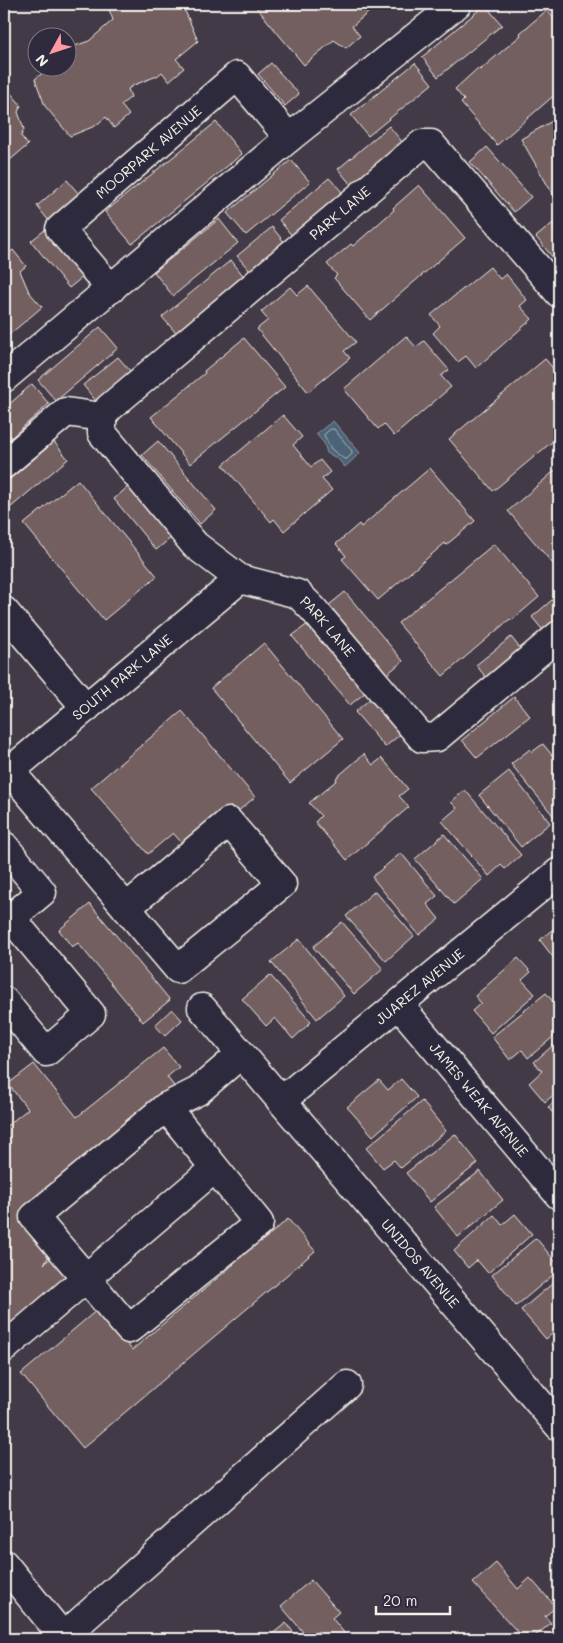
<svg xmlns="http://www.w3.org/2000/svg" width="563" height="1643" viewBox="0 0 563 1643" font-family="Mali,sans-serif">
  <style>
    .water { fill: #4c6377; stroke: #8f9ca4 }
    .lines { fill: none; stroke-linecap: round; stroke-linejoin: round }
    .shore { stroke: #b1b8bb; stroke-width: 1 }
    .building { fill: #735e60; stroke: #f4f1e8 }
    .minor-casing { stroke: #f4f1e8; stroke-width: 31 }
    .major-casing { stroke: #f4f1e8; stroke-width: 31 }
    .minor { stroke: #2f2a3d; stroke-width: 28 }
    .major { stroke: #2f2a3d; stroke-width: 28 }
    .labels { text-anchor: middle; stroke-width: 5; stroke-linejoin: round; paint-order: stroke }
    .street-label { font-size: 14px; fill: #f4f1e8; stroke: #2f2a3d }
  </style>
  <rect width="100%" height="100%" fill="#433a48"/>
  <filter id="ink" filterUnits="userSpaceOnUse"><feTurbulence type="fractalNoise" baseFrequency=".02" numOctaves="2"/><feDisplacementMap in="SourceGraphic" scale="10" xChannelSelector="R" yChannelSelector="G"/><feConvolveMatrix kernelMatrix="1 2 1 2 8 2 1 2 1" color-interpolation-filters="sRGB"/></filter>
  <g filter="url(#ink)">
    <path class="water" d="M333,421L360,453L345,467L337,458L327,453L324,443L316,434Z"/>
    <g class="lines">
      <path class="shore" d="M331,429H334L352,451V454L347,459H344L331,449L324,435Z"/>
    </g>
    <g class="building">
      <path d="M107,4H179L186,13L198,41L176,59L184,68L169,81L162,72L157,76L134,85L128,89L131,97L121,105L129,115L114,128L106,117L95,126L70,136L45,106L35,79L49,68H68V41L72,47L89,41L113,20Z"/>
      <path d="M261,4H372L375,7L352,26L360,36L346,48L334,40L304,65L256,7Z"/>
      <path d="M485,5L502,25L438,77L422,57Z"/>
      <path d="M547,10L559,25V91L497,145L461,103L464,100L455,89L478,68L480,70L521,35L520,33Z"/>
      <path d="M271,63L299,94L285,106L258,74Z"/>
      <path d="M415,63L432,84L368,136L351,115Z"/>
      <path d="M9,91L21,105L18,112L24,129L21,136L28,145L4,165V93Z"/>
      <path d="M559,117V205L521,139Z"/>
      <path d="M216,122L242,154L132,244L105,212Z"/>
      <path d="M389,126L403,143L352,186L338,169Z"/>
      <path d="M487,147L531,197L514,212L470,162Z"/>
      <path d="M291,160L310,182L246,235L227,213Z"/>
      <path d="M329,178L344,194L293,237L279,220Z"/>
      <path d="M67,180L79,194L49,221L37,206Z"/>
      <path d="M419,185L465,238L370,320L334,278L337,275L327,264L351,244L353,246L394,210L393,208Z"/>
      <path d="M219,219L238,243L173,296L154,272Z"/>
      <path d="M553,223L559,231V265L536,237Z"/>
      <path d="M272,227L284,242L250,271L237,256Z"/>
      <path d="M46,229L84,276L69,288L31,241Z"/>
      <path d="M13,250L26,266L20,271L29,292L42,307L4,339V257Z"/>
      <path d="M231,260L245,278L177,334L162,317Z"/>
      <path d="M490,267L500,279L506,274L527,300L520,306L532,319L476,368L466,356L458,362L433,333L440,326L431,315Z"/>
      <path d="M308,286L356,342L344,351L350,358L308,392L257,329L268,320L261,312L290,287L297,295Z"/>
      <path d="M100,327L118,348L56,401L38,380Z"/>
      <path d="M406,336L416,347L424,341L449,370L441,376L451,387L394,436L384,424L378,429L344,389Z"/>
      <path d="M244,338L285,387L190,464L151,417L205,373L204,371Z"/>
      <path d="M118,357L131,372L96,401L83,385Z"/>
      <path d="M545,359L559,375V436L493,491L449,439Z"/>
      <path d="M32,384L49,404L4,444V409Z"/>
      <path d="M283,415L302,437L293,445L311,467L320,460L330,472L322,479L332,490L284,531L274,519L271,522L223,465Z"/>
      <path d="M158,441L216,510L200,524L142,455Z"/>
      <path d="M54,442L68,459L4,513V484Z"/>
      <path d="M559,467V558L553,564L508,511Z"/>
      <path d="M430,468L475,521L446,545L445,543L378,600L342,559L346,556L336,544L359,524L361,527Z"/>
      <path d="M78,480L157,576L104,620L24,524Z"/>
      <path d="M130,485L172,537L156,550L114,499Z"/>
      <path d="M494,544L539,597L511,621L510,619L443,676L398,623Z"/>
      <path d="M345,592L403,661L387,674L329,605Z"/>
      <path d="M559,594V623L546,634L532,617Z"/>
      <path d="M309,623L366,692L350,705L292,636Z"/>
      <path d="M511,637L523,652L489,681L476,665Z"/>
      <path d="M264,643L343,739L290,783L211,688Z"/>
      <path d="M372,697L402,733L385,747L355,712Z"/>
      <path d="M514,697L530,716L477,758L462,740Z"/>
      <path d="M182,711L255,797L190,852L173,833L148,854L91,788Z"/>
      <path d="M543,744L559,764V817L556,819L511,764L530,749L532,752Z"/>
      <path d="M364,754L373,765L382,758L408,789L399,796L409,807L347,860L315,822L321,816L309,803L337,780L336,778Z"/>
      <path d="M509,771L550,823L521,847L479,795Z"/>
      <path d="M465,790L521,855L505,869L501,865L489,876L442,821L457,808L451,802Z"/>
      <path d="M444,834L483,879L454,904L415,859Z"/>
      <path d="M401,853L437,896L427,904L439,919L419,935L372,877Z"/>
      <path d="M375,891L414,936L386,961L346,916Z"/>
      <path d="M90,904L170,1000L143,1022L78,943L72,947L59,930Z"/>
      <path d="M342,922L383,969L354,994L313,947Z"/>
      <path d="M559,924V965L540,940Z"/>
      <path d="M299,939L344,996L317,1019L271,962Z"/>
      <path d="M518,958L531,972L522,980L535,994L491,1033L472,1011L481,1003L475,996Z"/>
      <path d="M270,975L311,1022L293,1039L275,1018L266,1026L242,999Z"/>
      <path d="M546,993L559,1009V1032L528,1058L522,1050L510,1060L492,1037Z"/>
      <path d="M172,1009L182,1020L165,1036L155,1025Z"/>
      <path d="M559,1040V1090L545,1102L529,1083L542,1071L534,1062Z"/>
      <path d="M163,1048L179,1067L167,1077L177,1090L20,1216L51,1253L44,1264L54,1255L74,1281L4,1338V1128L28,1109L8,1084L34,1064L77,1117Z"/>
      <path d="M401,1079L417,1097L373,1136L347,1107L379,1080L388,1090Z"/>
      <path d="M559,1098V1121L548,1107Z"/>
      <path d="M422,1101L446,1131L401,1168L394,1160L383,1168L366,1148Z"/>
      <path d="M455,1134L478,1163L430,1202L406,1173Z"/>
      <path d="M480,1171L503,1200L458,1237L434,1207Z"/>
      <path d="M515,1214L532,1234L488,1273L477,1260L468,1268L454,1251L494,1215L502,1225Z"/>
      <path d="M288,1219L315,1251L83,1448L21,1374L98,1309L132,1350L234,1264L227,1256L254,1233L261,1242Z"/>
      <path d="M536,1238L559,1266V1270L516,1306L492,1275Z"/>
      <path d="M559,1278V1328L546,1339L521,1310Z"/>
      <path d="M559,1336V1353L551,1343Z"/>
      <path d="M496,1563L518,1589L530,1578L556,1607L545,1616L551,1623L532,1639H524L473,1583Z"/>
      <path d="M311,1580L339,1612L332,1618L345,1634L339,1639H326L318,1631L309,1639L281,1606Z"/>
      <path d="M286,1623L299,1639H266Z"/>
    </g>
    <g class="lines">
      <g class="minor-casing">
        <g id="minor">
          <path id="s1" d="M111,289L60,229L237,76L289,138"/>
          <path id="s2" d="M559,293L431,144H422L109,408L102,417V433L195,545L240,579L298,594L313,609L422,738L437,737L559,635"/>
          <path d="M4,378L289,138L457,4"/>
          <path d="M4,464L66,412L102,417"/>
          <path d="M4,611L86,708"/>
          <path d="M10,771L178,969L282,884L229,822L126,908"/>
          <path id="s3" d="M4,776L240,579"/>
          <path d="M4,846L42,892L11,918L91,1014L46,1052L4,1001"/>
          <path id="s4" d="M399,1005L559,1195"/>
          <path id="s5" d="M202,1008L559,1426"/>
          <path id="s6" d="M281,1101L559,872"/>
          <path d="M166,1107L259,1223L129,1329L86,1278L215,1168"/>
          <path d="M4,1348L86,1278L34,1217L166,1107L198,1091L241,1054"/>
          <path d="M63,1637L347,1385"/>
        </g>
      </g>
      <g class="major-casing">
        <path id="major" d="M4,1564L65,1639"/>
      </g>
      <use href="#minor" class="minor"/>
      <use href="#major" class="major"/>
    </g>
  </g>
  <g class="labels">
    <g class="street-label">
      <text dy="5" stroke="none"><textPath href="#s1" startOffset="196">MOORPARK AVENUE</textPath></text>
      <text transform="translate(340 213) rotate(-40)" y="5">PARK LANE</text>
      <text dy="5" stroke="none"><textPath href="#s2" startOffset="948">PARK LANE</textPath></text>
      <text dy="5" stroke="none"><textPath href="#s3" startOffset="154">SOUTH PARK LANE</textPath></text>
      <text dy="5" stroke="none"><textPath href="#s6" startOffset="180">JUAREZ AVENUE</textPath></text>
      <text dy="5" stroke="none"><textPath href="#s4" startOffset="124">JAMES WEAK AVENUE</textPath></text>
      <text dy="5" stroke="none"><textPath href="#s5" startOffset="336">UNIDOS AVENUE</textPath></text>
    </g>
  </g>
  <rect width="563" height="1643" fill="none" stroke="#2f2a3d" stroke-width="20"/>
  <rect x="10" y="10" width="543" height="1623" fill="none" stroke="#f4f1e8" stroke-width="2" filter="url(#ink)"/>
  <g transform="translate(52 52) rotate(230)"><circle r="24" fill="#2f2a3d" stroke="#7e7a81"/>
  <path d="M0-4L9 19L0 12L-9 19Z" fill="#ff9aa2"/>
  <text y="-8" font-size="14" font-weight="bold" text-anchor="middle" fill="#f4f1e8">N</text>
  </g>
  <path d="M376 1606v8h74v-8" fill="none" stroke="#f4f1e8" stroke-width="2.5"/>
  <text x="383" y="1606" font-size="15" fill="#f4f1e8" stroke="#2f2a3d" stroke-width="4" paint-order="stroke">20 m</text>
</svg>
